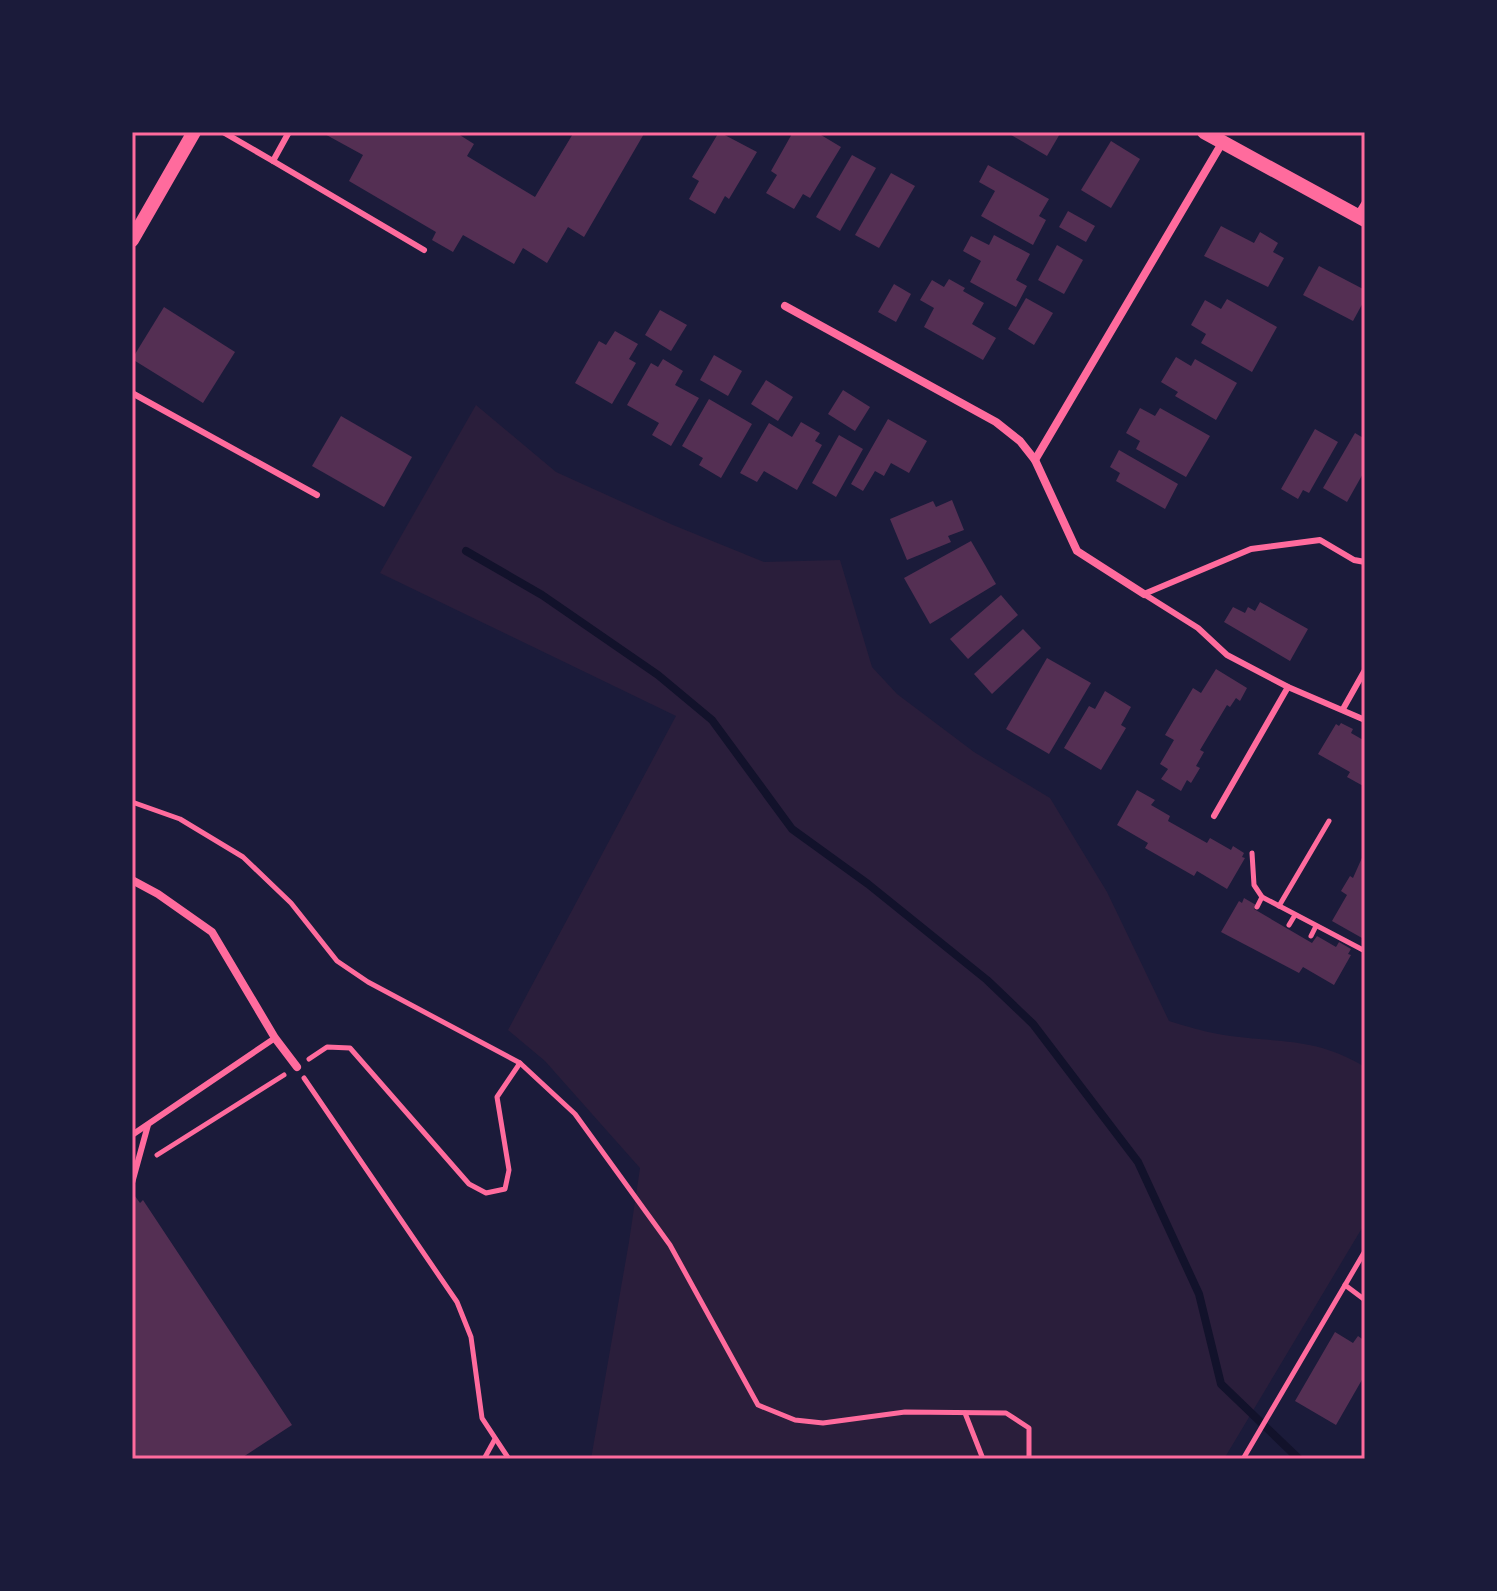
<svg xmlns="http://www.w3.org/2000/svg" width="1497" height="1591" viewBox="0 0 1497 1591" font-family="'PT Sans Narrow',sans-serif">
  <style>
    .green { fill: #2a1e3b }
    .lines { fill: none; stroke-linecap: round; stroke-linejoin: round }
    .stream { stroke: #12122b; stroke-width: 8 }
    .building { fill: #542f53 }
    .path { stroke: #ff6b9d; stroke-width: 5 }
    .service { stroke: #ff6b9d; stroke-width: 6 }
    .minor { stroke: #ff6b9d; stroke-width: 8 }
    .tertiary { stroke: #ff6b9d; stroke-width: 14 }
    .neatline { fill: none; stroke: #ff6b9d; stroke-width: 3 }
  </style>
  <rect width="100%" height="100%" fill="#1b1b3a"/>
  <path class="green" d="M476,405L556,472L673,525L764,562L840,560L872,667L897,694L974,752L1050,798L1107,892L1169,1021C1185,1026 1202,1031 1218,1034C1274,1044 1313,1035 1365,1067V1223L1224,1459H591L629,1242L640,1168L545,1061L508,1030L676,716L380,573Z"/>
  <g class="lines">
    <path class="stream" d="M466,551L542,595L658,675L712,720L792,829L868,884L987,980L1033,1024L1138,1162L1199,1294L1221,1384L1299,1459"/>
  </g>
  <g class="building">
    <path d="M321,132H455L474,144L467,156L535,197L574,132H645L584,237L568,227L547,263L523,248L514,264L463,235L453,252L432,240L436,232L349,181L363,155Z"/>
    <path d="M719,132L757,152L729,199L725,196L715,214L689,199L699,181L692,177Z"/>
    <path d="M793,132H816L841,147L810,198L803,194L794,209L766,193L777,175L771,171Z"/>
    <path d="M1006,132H1061L1047,156Z"/>
    <path d="M1111,141L1140,159L1111,208L1081,190Z"/>
    <path d="M852,155L876,168L840,231L816,217Z"/>
    <path d="M988,165L1049,199L1039,216L1046,220L1033,245L981,216L995,191L979,182Z"/>
    <path d="M891,173L915,186L879,248L855,235Z"/>
    <path d="M1068,211L1095,226L1086,242L1059,227Z"/>
    <path d="M1221,226L1254,243L1260,232L1278,243L1273,252L1284,258L1268,287L1204,256Z"/>
    <path d="M994,235L1030,254L1016,280L1027,286L1016,307L970,282L981,261L963,251L971,236L989,245Z"/>
    <path d="M1057,245L1083,260L1064,294L1038,280Z"/>
    <path d="M1319,266L1365,290V299L1353,321L1303,295Z"/>
    <path d="M949,279L965,288L963,291L984,303L972,324L996,338L983,360L924,327L934,308L920,300L932,280L944,287Z"/>
    <path d="M894,284L911,294L896,322L878,312Z"/>
    <path d="M1026,298L1053,313L1034,345L1008,329Z"/>
    <path d="M1227,299L1277,327L1252,372L1201,343L1206,334L1191,325L1205,300L1221,309Z"/>
    <path d="M164,307L235,352L203,403L132,359Z"/>
    <path d="M660,310L687,325L671,351L645,335Z"/>
    <path d="M615,331L638,344L629,359L636,363L612,404L575,383L599,341L606,345Z"/>
    <path d="M714,355L742,371L728,396L700,380Z"/>
    <path d="M1176,357L1191,366L1195,359L1237,383L1216,420L1175,396L1178,392L1161,382Z"/>
    <path d="M663,359L683,371L675,385L699,398L671,446L652,435L659,423L627,405L651,363L658,367Z"/>
    <path d="M766,380L793,397L778,421L751,404Z"/>
    <path d="M843,390L870,407L855,431L828,414Z"/>
    <path d="M709,399L752,424L721,478L699,465L703,458L682,446Z"/>
    <path d="M1140,408L1155,416L1160,408L1210,436L1186,477L1136,449L1140,441L1126,433Z"/>
    <path d="M341,416L412,457L384,507L312,466Z"/>
    <path d="M888,419L927,441L909,473L891,463L884,476L875,471L863,491L851,484Z"/>
    <path d="M801,422L820,433L815,441L822,445L797,490L764,471L757,482L740,473L769,423L792,437Z"/>
    <path d="M1315,429L1338,442L1309,493L1303,490L1298,499L1281,489Z"/>
    <path d="M1355,433L1365,439V470L1347,502L1323,488Z"/>
    <path d="M839,435L863,449L836,497L812,483Z"/>
    <path d="M1119,450L1178,484L1165,509L1116,481L1120,473L1110,467Z"/>
    <path d="M952,500L964,530L948,536L951,542L907,560L890,519L933,501L936,507Z"/>
    <path d="M971,541L996,584L930,624L904,578Z"/>
    <path d="M1001,595L1018,615L968,659L950,639Z"/>
    <path d="M1260,602L1308,629L1290,661L1224,622L1233,607L1245,613L1248,607L1255,611Z"/>
    <path d="M1023,629L1041,648L992,694L974,674Z"/>
    <path d="M1047,658L1091,683L1049,754L1006,729Z"/>
    <path d="M1216,669L1247,688L1240,701L1236,698L1230,707L1227,705L1200,750L1204,752L1196,766L1200,768L1191,783L1187,780L1181,791L1161,779L1168,769L1160,764L1174,740L1165,735L1193,688L1201,693Z"/>
    <path d="M1105,691L1131,707L1121,725L1126,728L1101,770L1064,748L1089,706L1095,709Z"/>
    <path d="M1341,723L1353,729L1351,733L1365,741V787L1347,777L1350,772L1318,754L1336,724L1339,726Z"/>
    <path d="M1137,790L1155,800L1151,805L1170,816L1168,821L1207,843L1210,838L1231,850L1233,846L1244,853L1242,857L1245,858L1227,889L1197,871L1194,876L1145,848L1148,843L1117,825Z"/>
    <path d="M1365,851V934L1362,938L1332,921L1347,895L1341,891L1350,876L1353,878Z"/>
    <path d="M1244,898L1256,905L1254,909L1312,943L1317,936L1336,947L1339,942L1351,949L1348,954L1351,955L1334,985L1303,967L1299,973L1221,932L1239,901L1242,903Z"/>
    <path d="M132,1192L140,1203L143,1200L292,1425L240,1459H132Z"/>
    <path d="M1335,1332L1353,1343L1358,1336L1365,1341V1380L1363,1378L1336,1425L1295,1401Z"/>
  </g>
  <g class="lines">
    <g class="path">
      <path d="M132,802L180,819L243,857L291,903L337,961L368,982L520,1063L575,1114L670,1245L758,1405L795,1420L823,1423L905,1412L1006,1413L1029,1428V1459"/>
      <path d="M1252,853L1254,885L1262,897L1365,951"/>
      <path d="M1279,906L1329,821"/>
      <path d="M1257,907L1262,897"/>
      <path d="M1289,925L1295,915"/>
      <path d="M1311,936L1316,926"/>
      <path d="M309,1059L327,1047L350,1048L469,1184L486,1193L505,1189L509,1170L497,1097L520,1063"/>
      <path d="M304,1078L457,1302L471,1337L482,1418L509,1459"/>
      <path d="M157,1155L284,1075"/>
      <path d="M1345,1285L1365,1300"/>
      <path d="M965,1413L983,1459"/>
      <path d="M484,1459L495,1439"/>
      <path d="M1243,1459L1365,1251"/>
    </g>
    <g class="service">
      <path d="M223,132L273,161L289,132"/>
      <path d="M273,161L424,250"/>
      <path d="M1357,215L1365,202"/>
      <path d="M132,393L317,495"/>
      <path d="M1144,594L1198,628L1227,655L1288,687L1365,720"/>
      <path d="M1144,594L1251,549L1320,540L1354,560L1365,562"/>
      <path d="M1343,709L1365,670"/>
      <path d="M1214,816L1288,687"/>
      <path d="M132,1135L275,1038"/>
      <path d="M132,1183L148,1125"/>
    </g>
    <g class="minor">
      <path d="M785,306L996,422L1020,441L1035,460L1077,551L1144,594"/>
      <path d="M1035,460L1222,143"/>
      <path d="M132,880L158,894L212,932L275,1038L297,1067"/>
    </g>
    <g class="tertiary">
      <path d="M1204,132L1365,220"/>
      <path d="M132,240L194,132"/>
    </g>
  </g>
  <rect width="1497" height="1591" fill="none" stroke="#1b1b3a" stroke-width="268"/>
  <rect x="134" y="134" width="1229" height="1323" class="neatline"/>
</svg>
